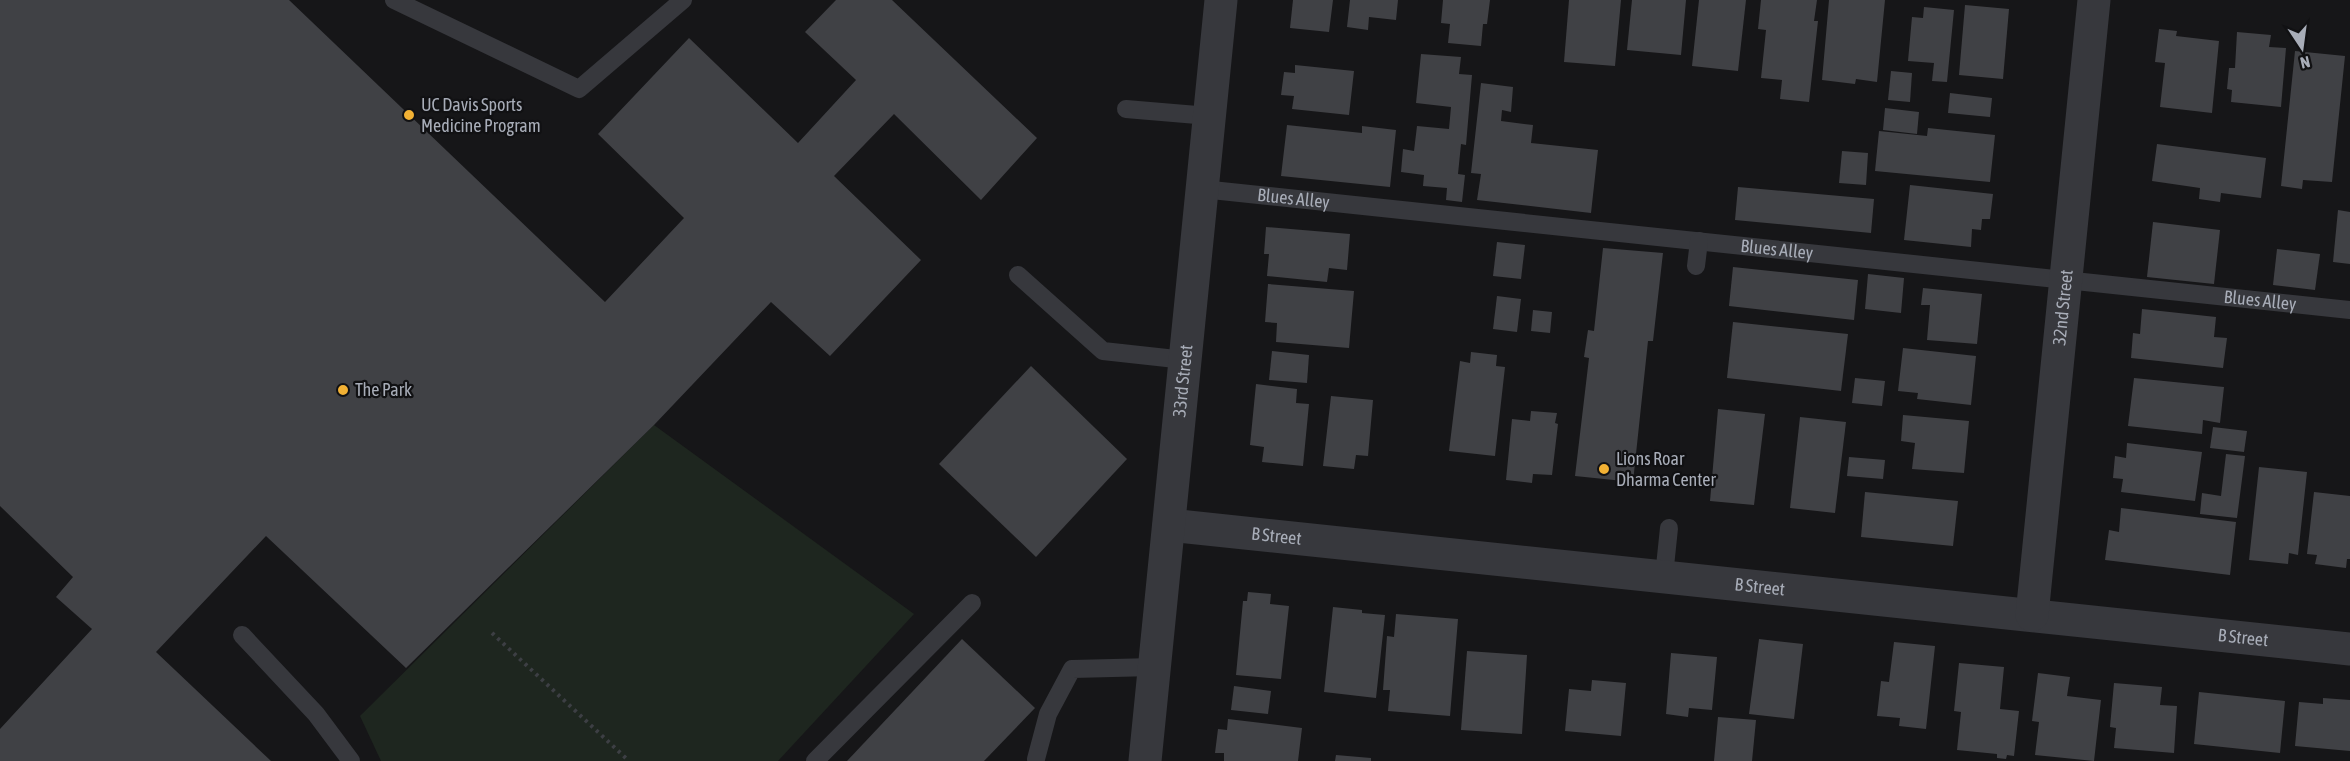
<svg xmlns="http://www.w3.org/2000/svg" width="2350" height="761" viewBox="0 0 2350 761" font-family="'Asap Condensed',sans-serif">
  <style>
    .green { fill: #1e261f }
    .building { fill: #404145 }
    .lines { fill: none; stroke-linecap: round; stroke-linejoin: round }
    .path { stroke: #3d3f44; stroke-width: 4; stroke-dasharray: 3 4.5; stroke-linecap: butt }
    .service { stroke: #37383d; stroke-width: 18 }
    .minor { stroke: #37383d; stroke-width: 33 }
    .poi-dot { fill: #f2b134; stroke: #111113; stroke-width: 2 }
    .labels { text-anchor: middle; stroke-width: 4.5; stroke-linejoin: round; paint-order: stroke }
    .poi-label { font-size: 18px; fill: #a8adb8; stroke: #111113; text-anchor: start }
    .street-label { font-size: 18px; fill: #a8adb8; stroke: #111113 }
  </style>
  <rect width="100%" height="100%" fill="#161618"/>
  <path class="green" d="M654,425L914,614L778,761H381L360,716Z"/>
  <g class="building">
    <path d="M0,0H289L605,302L684,218L598,134L689,38L798,143L856,80L805,32L836,0H892L1037,138L981,200L894,114L834,176L921,260L830,356L771,302L654,425L406,668L266,536L156,652L271,761H0V729L92,629L56,597L73,577L0,506Z"/>
    <path d="M1293,0H1333L1329,32L1290,28Z"/>
    <path d="M1350,0H1398L1396,20L1369,17L1368,30L1347,27Z"/>
    <path d="M1443,0H1490L1487,24H1483L1481,46L1448,43L1450,24L1441,23Z"/>
    <path d="M1569,0H1621L1615,66L1564,62Z"/>
    <path d="M1632,0H1686L1681,55L1627,50Z"/>
    <path d="M1699,0H1746L1738,71L1692,66Z"/>
    <path d="M1761,0H1817L1814,21H1818L1809,102L1780,99L1782,80L1761,78L1766,30L1758,29Z"/>
    <path d="M1829,0H1885L1877,82L1856,79L1855,84L1822,80Z"/>
    <path d="M1965,5L2009,9L2003,79L1959,75Z"/>
    <path d="M1924,7L1954,10L1947,82L1932,81L1934,63L1908,61L1912,17L1923,18Z"/>
    <path d="M2159,29L2177,31L2176,36L2219,41L2212,113L2160,107L2165,63L2155,62Z"/>
    <path d="M2237,32L2271,35L2269,47L2286,48L2281,107L2231,102L2232,90L2227,89L2229,68H2235Z"/>
    <path d="M2295,51L2345,56L2332,182L2303,180L2302,189L2281,186Z"/>
    <path d="M1421,54L1461,57L1459,74L1472,75L1466,145L1461,144L1458,174L1465,175L1462,202L1446,200L1447,188L1423,186L1424,175L1401,172L1403,149L1414,151L1417,126L1449,129L1451,107L1416,103Z"/>
    <path d="M1295,65L1354,71L1349,115L1292,109L1294,96L1281,95L1284,72L1295,73Z"/>
    <path d="M1891,71L1912,73L1910,102L1888,100Z"/>
    <path d="M1481,83L1513,87L1511,112L1502,110L1501,121L1533,125L1531,143L1598,150L1591,213L1477,200L1481,174L1471,173Z"/>
    <path d="M1950,93L1992,98L1990,117L1948,113Z"/>
    <path d="M1885,108L1919,112L1917,134L1883,130Z"/>
    <path d="M1287,125L1362,133V126L1396,130L1390,187L1281,176Z"/>
    <path d="M1928,128L1995,135L1990,182L1875,171L1879,131L1927,136Z"/>
    <path d="M2157,144L2266,158L2261,198L2221,193L2220,202L2199,199L2200,188L2152,181Z"/>
    <path d="M1842,151L1868,153L1866,185L1839,183Z"/>
    <path d="M1910,185L1993,194L1990,219H1982L1981,230L1972,229L1971,247L1904,240Z"/>
    <path d="M1738,187L1874,199L1871,233L1735,220Z"/>
    <path d="M2338,210L2350,212V264L2333,262Z"/>
    <path d="M2153,222L2220,230L2214,284L2147,277Z"/>
    <path d="M1266,227L1350,234L1347,270L1329,268L1327,282L1267,276L1269,254H1264Z"/>
    <path d="M1497,242L1525,245L1521,279L1493,276Z"/>
    <path d="M1603,248L1663,253L1653,341H1648L1633,482L1575,476L1589,358L1584,357L1588,330L1594,331Z"/>
    <path d="M2277,249L2320,254L2315,290L2273,285Z"/>
    <path d="M1733,267L1858,280L1854,320L1729,306Z"/>
    <path d="M1868,274L1904,278L1901,313L1865,309Z"/>
    <path d="M1268,284L1354,291L1349,348L1276,342L1277,323L1265,322Z"/>
    <path d="M1923,288L1982,294L1977,344L1927,340L1930,305H1921Z"/>
    <path d="M1497,296L1521,299L1517,332L1493,329Z"/>
    <path d="M2142,309L2216,317L2214,337L2227,338L2223,368L2131,358L2133,333L2140,334Z"/>
    <path d="M1533,310L1552,312L1550,333L1531,331Z"/>
    <path d="M1733,322L1848,334L1841,391L1727,378Z"/>
    <path d="M1903,348L1976,356L1971,405L1917,399L1918,393L1898,391Z"/>
    <path d="M1272,351L1309,355L1307,383L1269,380Z"/>
    <path d="M1471,352L1497,355L1496,366L1505,367L1495,456L1449,451L1460,361L1470,363Z"/>
    <path d="M1031,366L1127,459L1036,557L939,464Z"/>
    <path d="M1855,378L1885,381L1882,406L1852,403Z"/>
    <path d="M2134,378L2224,387L2220,423L2203,420L2202,434L2128,426Z"/>
    <path d="M1256,384L1297,389L1296,403L1309,404L1303,466L1262,462L1264,447L1250,445Z"/>
    <path d="M1331,396L1373,400L1368,456L1356,455L1354,469L1323,466Z"/>
    <path d="M1718,409L1765,414L1754,505L1710,501Z"/>
    <path d="M1531,411L1557,413L1555,423L1558,424L1552,475L1533,474L1532,483L1506,480L1512,419L1530,421Z"/>
    <path d="M1903,415L1969,421L1964,473L1912,469L1915,443L1901,441Z"/>
    <path d="M1800,417L1846,422L1835,513L1790,508Z"/>
    <path d="M2213,427L2247,431L2244,452L2210,448Z"/>
    <path d="M2127,443L2202,452L2195,501L2121,492L2123,479L2113,478L2115,456L2126,458Z"/>
    <path d="M2226,454L2245,456L2237,518L2200,514L2202,493L2221,496Z"/>
    <path d="M1849,457L1885,460L1883,479L1847,476Z"/>
    <path d="M2259,467L2307,472L2298,555L2289,553L2288,564L2249,560Z"/>
    <path d="M1865,492L1958,501L1953,546L1861,537Z"/>
    <path d="M2314,492L2350,496V559H2347L2346,568L2315,564L2317,555L2307,554Z"/>
    <path d="M2121,508L2236,522L2230,575L2105,560L2109,530L2119,532Z"/>
    <path d="M1248,592L1271,594L1270,604L1289,606L1281,679L1236,675L1243,601H1247Z"/>
    <path d="M1333,607L1362,610V613L1385,615L1376,698L1324,692Z"/>
    <path d="M1396,614L1458,619L1450,716L1388,711L1390,690H1383L1387,636L1394,637Z"/>
    <path d="M962,639L1035,708L984,761H847Z"/>
    <path d="M1759,639L1803,644L1794,719L1749,714Z"/>
    <path d="M1894,642L1935,646L1926,729L1899,726L1900,718L1877,716L1881,681L1889,682Z"/>
    <path d="M1467,651L1527,655L1522,734L1461,730Z"/>
    <path d="M1671,653L1717,657L1712,710L1689,708L1688,717L1666,714Z"/>
    <path d="M1959,663L2004,667L2000,709L2019,711L2014,756L2007,755L2006,759L1997,758V754L1957,750L1961,712L1954,711Z"/>
    <path d="M2038,673L2070,677L2067,696L2101,700L2094,761L2035,755L2039,722L2032,721Z"/>
    <path d="M1592,680L1626,683L1621,736L1565,731L1569,689L1591,691Z"/>
    <path d="M2114,683L2162,687L2160,705L2177,706L2174,753L2114,748L2116,728L2110,727Z"/>
    <path d="M1234,686L1271,691L1268,714L1231,710Z"/>
    <path d="M2199,692L2285,701L2280,753L2194,744Z"/>
    <path d="M2323,698L2350,700V751L2295,746L2299,702L2323,704Z"/>
    <path d="M1718,717L1756,720L1752,761H1714Z"/>
    <path d="M1228,719L1302,728L1298,761H1224V753H1215L1218,729L1227,730Z"/>
    <path d="M1336,755L1371,758V761H1335Z"/>
  </g>
  <g class="lines">
    <path class="path" d="M492,633L629,761"/>
    <g class="service">
      <path d="M394,0L579,89L683,0"/>
      <path d="M1126,109L1209,116"/>
      <path id="s1" d="M1202,189L2350,310"/>
      <path d="M1696,266L1699,241"/>
      <path d="M1018,275L1103,351L1185,360"/>
      <path d="M1664,576L1669,528"/>
      <path d="M242,635L316,714L351,761"/>
      <path d="M1036,759L1048,714L1072,669L1154,667"/>
      <path d="M815,761L972,603"/>
    </g>
    <g class="minor">
      <path id="s2" d="M1169,525L2350,649"/>
      <path id="s3" d="M2032,615L2094,0"/>
      <path id="s4" d="M1145,761L1221,0"/>
    </g>
  </g>
  <g class="poi-dot">
    <circle cx="409" cy="115" r="6"/>
    <circle cx="343" cy="390" r="6"/>
    <circle cx="1604" cy="469" r="6"/>
  </g>
  <g class="labels">
    <g class="poi-label">
      <text x="421" y="111">UC Davis Sports<tspan x="421" dy="21">Medicine Program</tspan></text>
      <text x="355" y="396">The Park</text>
      <text x="1616" y="465">Lions Roar<tspan x="1616" dy="21">Dharma Center</tspan></text>
    </g>
    <g class="street-label">
      <text dy="6" stroke="none"><textPath href="#s1" startOffset="92">Blues Alley</textPath></text>
      <text dy="6" stroke="none"><textPath href="#s1" startOffset="578">Blues Alley</textPath></text>
      <text dy="6" stroke="none"><textPath href="#s1" startOffset="1064">Blues Alley</textPath></text>
      <text dy="6" stroke="none"><textPath href="#s3" startOffset="309">32nd Street</textPath></text>
      <text dy="6" stroke="none"><textPath href="#s4" startOffset="382">33rd Street</textPath></text>
      <text dy="6" stroke="none"><textPath href="#s2" startOffset="108">B Street</textPath></text>
      <text dy="6" stroke="none"><textPath href="#s2" startOffset="594">B Street</textPath></text>
      <text dy="6" stroke="none"><textPath href="#s2" startOffset="1080">B Street</textPath></text>
    </g>
  </g>
  <g transform="translate(2302 48) rotate(167)" stroke="#111113" stroke-width="4.5" paint-order="stroke">
  <path d="M0-4.5L10 22L0 15L-10 22Z" fill="#a8adb8"/>
  <text y="-9" font-size="16" font-weight="bold" text-anchor="middle" fill="#a8adb8">N</text>
  </g>
</svg>
